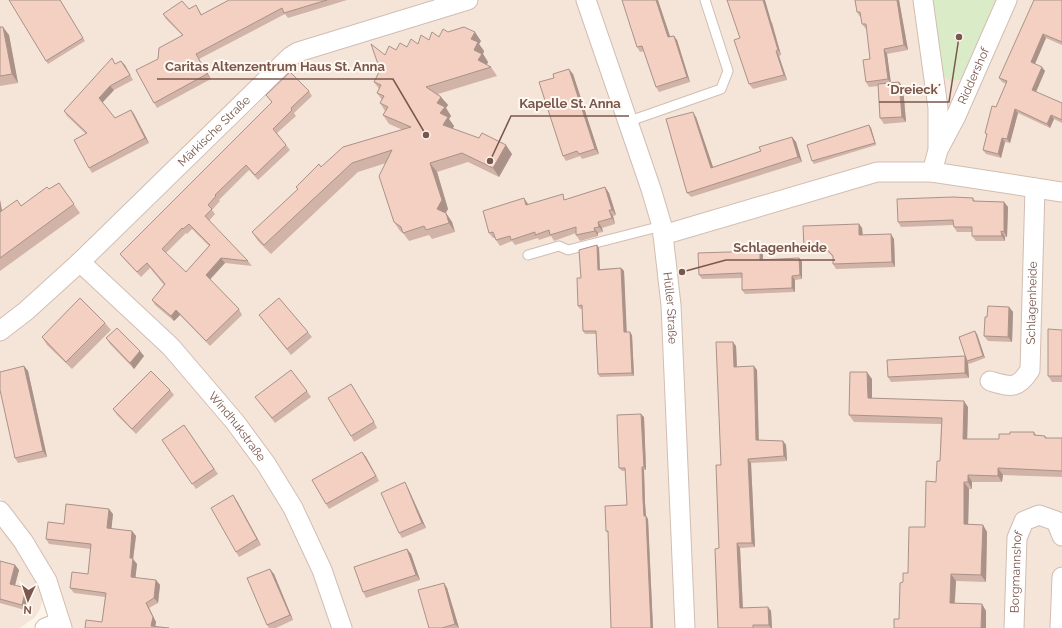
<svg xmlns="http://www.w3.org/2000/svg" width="1062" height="628" viewBox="0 0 1062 628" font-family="Raleway,sans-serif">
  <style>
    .residential { fill: #f5e5d9 }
    .green { fill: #daebc8 }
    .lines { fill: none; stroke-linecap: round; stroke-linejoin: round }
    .lane-casing { stroke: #d2bdb2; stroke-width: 11 }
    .street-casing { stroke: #d2bdb2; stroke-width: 21 }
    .lane { stroke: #fff; stroke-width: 9 }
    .street { stroke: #fff; stroke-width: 19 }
    .wall { fill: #d1b3a7; fill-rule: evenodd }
    .shaded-wall { fill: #aa9288 }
    .building { fill: #f3d0c2; stroke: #aa9288; fill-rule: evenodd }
    .labels { text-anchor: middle; stroke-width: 4; stroke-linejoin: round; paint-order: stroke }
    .street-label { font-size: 12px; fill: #79574c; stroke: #fff8f1 }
    .leader { fill: none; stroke: #79574c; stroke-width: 1.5 }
    .callout-dot { fill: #79574c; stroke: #fff8f1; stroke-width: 1.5 }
    .callout-label { font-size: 13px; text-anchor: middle; font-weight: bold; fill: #79574c; stroke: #fff8f1; stroke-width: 4; stroke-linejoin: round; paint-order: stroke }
  </style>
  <rect width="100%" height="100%" fill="#fdf4ea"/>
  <g class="residential">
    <path d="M0,0H1062V628H71L61,595L51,569L36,545L0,498Z"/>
    <path d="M0,525L23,555L42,591V602L40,609L35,617L20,628H0Z"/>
  </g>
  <path class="green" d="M929,0H1000L965,79L951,81L940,74Z"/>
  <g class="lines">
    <g class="lane-casing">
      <g id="lane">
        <path d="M627,122L721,89L728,71L705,0"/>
        <path d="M528,255L559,246L568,250L662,226"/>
      </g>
    </g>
    <g class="street-casing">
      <g id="street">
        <path id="s1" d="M586,0L651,189L662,226L671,305L685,628"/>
        <path d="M923,0L938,108V147"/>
        <path id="s2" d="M932,172L938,150L956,116L1007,0"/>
        <path d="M663,235L877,172H932L1062,192"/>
        <path id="s3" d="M80,262L171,347L235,422L266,464L293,508L322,570L342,628"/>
        <path id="s4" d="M0,331L26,311L80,262L290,57L298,52L468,0"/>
        <path id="s5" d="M990,381C1011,387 1017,390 1030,370L1035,188"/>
        <path d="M0,511L23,541L47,581L62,628"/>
        <path d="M45,628L60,622"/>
        <path id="s6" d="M1014,628L1017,538L1024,521L1039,515L1056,521L1062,536"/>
        <path d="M1060,628L1062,577"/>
      </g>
    </g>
    <use href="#lane" class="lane"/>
    <use href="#street" class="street"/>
  </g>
  <g class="wall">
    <path d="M60,0L85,41L48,64L46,61Z"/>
    <path d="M229,0H347L288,18L285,14L199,59L211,79L157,108L154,103L158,59L182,35L166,19L163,14L189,9L196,5L202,15Z"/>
    <path d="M855,0H899L908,50L887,54L891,83L903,87L906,122L884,124L880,118L878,86L869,87L866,82L870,59L867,29H866L862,24L861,17H860L857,12Z"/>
    <path d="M1062,0V45L1046,38L1035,64L1045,71L1036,92L1062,103V123L1054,119L1050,128L1018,113L1010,143L1005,142L1001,158L986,154L983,150L987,136L985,133L1006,84L1002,82L999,78Z"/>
    <path d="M772,22L781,55L779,56L787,80L753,89L749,84L740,38Z"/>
    <path d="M0,27L9,35L18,83L0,86Z"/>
    <path d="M448,32L481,41L479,44L484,51L483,54L488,62L487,65L491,67L497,76L438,94L448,105L446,108L451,116L449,119L454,126L453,129L512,154L499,177L468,162L437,172L448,209L446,213L452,222L455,232L432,239L429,235L409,241L403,233L400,231L394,222L386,163L358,172L271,254L258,241L252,232L298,189L296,187L321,167L403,130L389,124L383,115L385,111L380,103L382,100L377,93L379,89L374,82L380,70L385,55L396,50L439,37Z"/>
    <path d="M670,37L677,40L690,82L659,92L656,87L644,51L640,52L637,47Z"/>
    <path d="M121,61L133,80L114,90L102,103L115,118L131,110L134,114L149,143L92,173L89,168L86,134L67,116L64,111L116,64Z"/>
    <path d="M573,74L599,154L582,159L580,156L566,161L563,156Z"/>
    <path d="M309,91L312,96L294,113L296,116L277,133L290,150L258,180L249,170L219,200L220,201L212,210L215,214L209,221L248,261L252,266L225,263L210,280L239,309L242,315L210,346L180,315L174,321L155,305L152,300L164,285L150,268L141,277L124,259L120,254L272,102L266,95ZM192,229L209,246L186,272L166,253L186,233L187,234Z"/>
    <path d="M696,117L713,167L761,151L792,137L796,142L802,162L691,197L687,193Z"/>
    <path d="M869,125L871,128L876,145L814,164L812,161Z"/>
    <path d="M59,183L80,213L0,271V200L2,211L21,206L49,189Z"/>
    <path d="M605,187L609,193L616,215L613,216L615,224L602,228L603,232L598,233V236L580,241L576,235V233L554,241L551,236L539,240L538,238L515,245L512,241L500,246L496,240L495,238H493L489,233L528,204V205L566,200Z"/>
    <path d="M973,198L975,201L1004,202L1008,207L1007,237H1005V241H976L972,236V232H957L954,227L953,225L901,227L898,222Z"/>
    <path d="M859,224L862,228L863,235L894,239L895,267L836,269L833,264V257L828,252L807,253L804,248Z"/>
    <path d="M597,245L599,248L600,269L621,268L624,271L626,332L632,335L634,376L600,377L598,374L596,334H585L583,331L582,309H580L578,306L581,278Z"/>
    <path d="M760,251L763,255V260L799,258L802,262V279L795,280V292L745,294L742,290V278L702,279L699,275Z"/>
    <path d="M1009,307L1013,312L1012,342L988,341L984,336L987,317Z"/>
    <path d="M259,315L308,332L312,337L291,355Z"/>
    <path d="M105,323L111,330L72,369L47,345L42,337Z"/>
    <path d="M1062,330V382H1052L1048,376Z"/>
    <path d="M977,334L985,358L969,364L968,363L969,378L891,382L888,377L967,359Z"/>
    <path d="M106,338L144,356L134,369L110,344Z"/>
    <path d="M736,346L737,367L757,370L758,440L783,441L786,445L787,461L751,463L755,547L740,548L743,608L768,607L771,611L772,628H718L719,548Z"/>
    <path d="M24,366L28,371L47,457L18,463L15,458Z"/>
    <path d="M872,379V399L968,407L967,439H999L1010,434L1034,432L1036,435L1045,436L1047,438H1062V477L1003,475L1002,482H972V489H969L968,524L983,525L987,532L986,582L956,581L955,603L982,604L986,611L899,619L903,582L908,573L925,527L936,482L940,461L941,424L854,422L849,415Z"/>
    <path d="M351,384L377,428L354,442L351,436Z"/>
    <path d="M170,390L174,395L136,434L117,415L113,409Z"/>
    <path d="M307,391L311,397L275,423L259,402Z"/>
    <path d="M644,417L646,470H644L645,503L646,516L648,519L653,628H611L608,533L606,531L627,505L626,471H622L619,468Z"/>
    <path d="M184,425L218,474L196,489L162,440Z"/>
    <path d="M362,452L366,457L379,481L329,509L326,504Z"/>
    <path d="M408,488L426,528L402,538L399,533Z"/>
    <path d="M233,495L237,501L261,545L239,557L236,552Z"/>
    <path d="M113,514L111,529L132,531L136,536L133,559L137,564L135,578L156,580L160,585L158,603L149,608L156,622L155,627L102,622L105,597L74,593L70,588L88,574L91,549L49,544L46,539L64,524Z"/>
    <path d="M407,549L411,554L420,580L366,598L363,592Z"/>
    <path d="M0,561L15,565L19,570L15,585L29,593L25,610L0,603Z"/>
    <path d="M274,574L293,620L276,628H269L267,625Z"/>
    <path d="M444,583L447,588L459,628H429Z"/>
  </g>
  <g class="shaded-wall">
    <path d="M656,0H658L672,42L668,37Z"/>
    <path d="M763,0H765L781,55L778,50Z"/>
    <path d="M897,0H899L908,50L904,45Z"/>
    <path d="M3,27L9,35L18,83L12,74Z"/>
    <path d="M475,32L481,41L479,44L484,51L483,54L488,62L484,69L478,60L474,50L471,39Z"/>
    <path d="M1043,34L1046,38L1034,66L1031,62Z"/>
    <path d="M674,36L677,40L690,82L687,77Z"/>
    <path d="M884,49L887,54L891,84L888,79Z"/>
    <path d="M776,51L779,56L787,80L784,75Z"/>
    <path d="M196,54L211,79L207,74Z"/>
    <path d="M121,61L125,65L133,80L130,75Z"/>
    <path d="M1042,67L1045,71L1035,94L1032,90Z"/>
    <path d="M569,69L573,74L599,154L595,149Z"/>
    <path d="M899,82L903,87L906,122L902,117Z"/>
    <path d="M110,86L114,90L102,103L99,98Z"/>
    <path d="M441,97L448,105L446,108L451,116L449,119L454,126L449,134L443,125L437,103Z"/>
    <path d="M1015,109L1018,113L1010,143L1007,139Z"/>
    <path d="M131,110L134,114L149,143L145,138Z"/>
    <path d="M693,112L696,117L715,173L711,168Z"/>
    <path d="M1051,115L1054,119L1050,128L1047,124Z"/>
    <path d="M869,125L871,128L876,145L875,143Z"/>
    <path d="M792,137L796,142L802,162L798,157Z"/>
    <path d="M1002,138L1005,142L1001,158L998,154Z"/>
    <path d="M506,145L512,154L499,177L493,168Z"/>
    <path d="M430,163L437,172L448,209L443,217L437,209Z"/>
    <path d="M605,187L609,193L616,215L612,210Z"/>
    <path d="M524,198L528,204L530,211L526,205Z"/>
    <path d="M0,200L4,222L0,216Z"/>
    <path d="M1004,202L1008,207L1007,237L1004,232Z"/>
    <path d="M609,210L613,216L615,224L612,218Z"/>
    <path d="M446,213L452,222L455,232L449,223Z"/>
    <path d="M598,222L602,228L603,232L599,227Z"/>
    <path d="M859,224L862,228L863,240L859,235Z"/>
    <path d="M594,228L598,233V236L595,231Z"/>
    <path d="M1001,231L1005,237V241L1002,236Z"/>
    <path d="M891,234L894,239L895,267L892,262Z"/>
    <path d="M597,245L599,248L600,273L598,270Z"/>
    <path d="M760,251L763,255V264L760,260Z"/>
    <path d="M221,258L225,263L209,280L206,275Z"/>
    <path d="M799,258L802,262V279L800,275Z"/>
    <path d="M621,268L624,271L627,336L624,332Z"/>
    <path d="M792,276L795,280V292L792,288Z"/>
    <path d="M1009,307L1013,312L1012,342L1008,337Z"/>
    <path d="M176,310L180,315L174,321L171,316Z"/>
    <path d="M975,331L977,334L985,358L983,356Z"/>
    <path d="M630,332L632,335L634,376L632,373Z"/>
    <path d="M733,342L736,346L737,371L734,367Z"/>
    <path d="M140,351L144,356L134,369L130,363Z"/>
    <path d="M965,356L968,361H967L968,363L969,378L965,373Z"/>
    <path d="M24,366L28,371L47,457L43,451Z"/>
    <path d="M754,366L757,370L759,445L756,440Z"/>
    <path d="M867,372L872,379V405L868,398Z"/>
    <path d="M351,384L354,390L377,428L374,422Z"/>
    <path d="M964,401L968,407L967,445L963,439Z"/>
    <path d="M641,414L644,417L646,470L644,467Z"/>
    <path d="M783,441L786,445L787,461L784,456Z"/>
    <path d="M362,452L366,457L379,481L376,476Z"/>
    <path d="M748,459L751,463L755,547L752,543Z"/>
    <path d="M642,467L644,470L645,503L646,516L648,519L653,628H651L643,500Z"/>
    <path d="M998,468L1003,475L1002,482L998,476Z"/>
    <path d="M968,475L972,482V489L968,482Z"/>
    <path d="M405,482L408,488L426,528L422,523Z"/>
    <path d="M964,482L969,489L968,531L964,524Z"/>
    <path d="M233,495L237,501L261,545L257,539Z"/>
    <path d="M109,509L113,514L111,533L107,528Z"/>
    <path d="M983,525L987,532L986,582L981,575Z"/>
    <path d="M132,531L136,536L133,559L137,564L135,582L131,577L130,558Z"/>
    <path d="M737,543L740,548L743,612L740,608Z"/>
    <path d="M407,549L411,554L420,580L416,575Z"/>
    <path d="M15,565L19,570L14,589L10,584Z"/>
    <path d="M270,569L274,574L293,620L290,615Z"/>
    <path d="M951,574L956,581L954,610L950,603Z"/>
    <path d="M156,580L160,585L158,603L154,598Z"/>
    <path d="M444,583L447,588L459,628L455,624Z"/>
    <path d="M26,588L29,593L25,610L22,605Z"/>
    <path d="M146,603L149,608L156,622L155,628L151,626Z"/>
    <path d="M982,604L986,611V628H981Z"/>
    <path d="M768,607L771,611L772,628H771L769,625Z"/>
  </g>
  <g class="building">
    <path d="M9,0H60L83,38L46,61Z"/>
    <path d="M229,0H327L284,13L282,8L196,54L207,74L154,103L136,70L158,59L159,48L183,35L163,14L182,1L189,9L196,5L201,15Z"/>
    <path d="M622,0H656L668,37L674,36L687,77L656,87L642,46L637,47Z"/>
    <path d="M727,0H763L778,50L776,51L784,75L749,84L734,40L740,38Z"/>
    <path d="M855,0H897L904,45L884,49L888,79L866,82L863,60L870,59L866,24H862L860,12H857Z"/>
    <path d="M1034,0H1062V42L1043,34L1031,62L1042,67L1032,90L1062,103V120L1051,115L1047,124L1015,109L1007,139L1002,138L998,154L983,150L987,134L985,133L992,106L996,107L1007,81L999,78Z"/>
    <path d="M0,27H3L12,74L0,76Z"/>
    <path d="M464,27L475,32L471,39L478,42L474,50L482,54L478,60L491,67L426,87L441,97L437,103L445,107L440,113L448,117L443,125L479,138L482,133L506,145L493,168L462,153L430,163L442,200L437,209L446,213L449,223L426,230L424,226L403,233L401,227L394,222L379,176L392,150L352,163L264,245L252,232L298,189L296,187L319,164L321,167L343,147L411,127L383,115L388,107L380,103L384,96L377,93L381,85L374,82L380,70L371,44L385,55L389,46L396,50L400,43L407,47L411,39L418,44L421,35L429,40L432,32L439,37L443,29L448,32Z"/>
    <path d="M112,58L115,64L121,61L130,75L110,86L99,98L115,118L131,110L145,138L89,168L74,140L87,133L64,111Z"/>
    <path d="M569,69L595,149L579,154L577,151L563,156L539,82L554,78L553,74Z"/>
    <path d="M290,72L309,91L291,108L292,110L273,129L286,145L255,175L246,165L215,195L216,196L208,205L212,209L205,216L248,261L221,258L206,275L239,309L206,341L176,310L171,316L152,300L165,284L147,263L137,272L120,254L272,102L266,95ZM189,224L210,245L186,272L162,249L182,228L183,229Z"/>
    <path d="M899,82L902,117L880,118L878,84Z"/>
    <path d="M693,112L711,168L761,151L759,147L792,137L798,157L687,193L666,119Z"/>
    <path d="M869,125L875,143L812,161L807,145Z"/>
    <path d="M59,183L74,204L0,258V212L17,200L21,206L47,187L49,189Z"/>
    <path d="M605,187L612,210H609L612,218L598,222L599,227L594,228L595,231L576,235V227L550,235L549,230L535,235V232L511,240L510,236L496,240L493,232L489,233L483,211L524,198L526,205L563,194L564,200Z"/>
    <path d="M953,197L973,198V201L1004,202V232L1001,231L1002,236H972V227H954L953,220L898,222L897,199Z"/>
    <path d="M859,224V235L891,234L892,262L833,264V256L825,247L804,248L803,226Z"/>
    <path d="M597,245L598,270L621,268L624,332H630L632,373L598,374L596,331H583L582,305L578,306L577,278H581L579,250Z"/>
    <path d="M760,251V260L799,258L800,275L792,276V288L742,290V273L699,275L698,253Z"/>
    <path d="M80,298L105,323L66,362L42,337Z"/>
    <path d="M279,298L308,332L287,349L259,315Z"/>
    <path d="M988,306L1009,307L1008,337L984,336L985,317H987Z"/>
    <path d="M117,328L140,351L130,363L106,338Z"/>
    <path d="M1048,329L1062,330V376H1048Z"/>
    <path d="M975,331L983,356L967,361L959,337Z"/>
    <path d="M716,342H733L734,367L754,366L756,440L783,441L784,456L748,459L752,543H737L740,608L768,607L769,625H753V628H718L715,549L719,548L716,465H721Z"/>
    <path d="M965,356V373L888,377L887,360Z"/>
    <path d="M24,366L43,451L15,458L0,390V372Z"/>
    <path d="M291,370L307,391L272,418L255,397Z"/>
    <path d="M151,371L170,390L132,429L113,409Z"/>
    <path d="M850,372H867L868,398L964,401L963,439H999V434H1010V432H1034V435L1045,436V438H1062V471L998,468V476L968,475V482H964V524L983,525L981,575L951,574L950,603L982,604L981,628H894V619H899L900,583L903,582V573H908L909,527H925L926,481L936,482L937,461H940L942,418L849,415Z"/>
    <path d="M351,384L374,422L351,436L328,398Z"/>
    <path d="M641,414L644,467H642L643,500L644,516H646L651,628H611L608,531H606L605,506L627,505L625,468H619L617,415Z"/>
    <path d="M184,425L214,469L192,484L162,440Z"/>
    <path d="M362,452L376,476L326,504L312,480Z"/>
    <path d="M405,482L422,523L399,533L381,493Z"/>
    <path d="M233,495L257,539L236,552L211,508Z"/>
    <path d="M66,504L109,509L107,528L132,531L130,558H133L131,577L156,580L154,598L146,603L153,617L151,626L169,628H85L86,620L102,622L106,593L70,588L72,572L88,574L91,544L46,539L48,522L64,524Z"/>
    <path d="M407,549L416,575L363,592L354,567Z"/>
    <path d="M0,561L15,565L10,584L26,588L22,605L0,599Z"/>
    <path d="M270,569L290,615L267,625L247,578Z"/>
    <path d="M444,583L455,624L442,628H429L418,590Z"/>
  </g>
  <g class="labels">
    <g class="street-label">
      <text dy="4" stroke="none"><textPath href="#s2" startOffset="105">Riddershof</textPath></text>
      <text dy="4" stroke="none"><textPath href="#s4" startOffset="293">Märkische Straße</textPath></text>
      <text dy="4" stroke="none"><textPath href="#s5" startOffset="114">Schlagenheide</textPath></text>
      <text dy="4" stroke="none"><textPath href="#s1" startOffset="321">Hüller Straße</textPath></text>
      <text dy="4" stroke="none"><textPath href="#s3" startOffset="228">Windhukstraße</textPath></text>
      <text dy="4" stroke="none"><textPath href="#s6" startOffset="56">Borgmannshof</textPath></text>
    </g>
  </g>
  <path class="leader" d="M426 135L393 79H157M959 37L949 102H879M490 161L511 116H629M682 272L726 260H835"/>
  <g class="callout-dot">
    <circle cx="426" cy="135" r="4"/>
    <circle cx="959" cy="37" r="4"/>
    <circle cx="490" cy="161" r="4"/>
    <circle cx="682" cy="272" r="4"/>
  </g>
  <g class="callout-label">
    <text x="275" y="71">Caritas Altenzentrum Haus St. Anna</text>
    <text x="914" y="94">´Dreieck´</text>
    <text x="570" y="108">Kapelle St. Anna</text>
    <text x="780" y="252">Schlagenheide</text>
  </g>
  <g transform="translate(28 600) rotate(183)" stroke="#fff8f1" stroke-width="3" paint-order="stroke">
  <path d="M0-3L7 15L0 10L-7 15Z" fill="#79574c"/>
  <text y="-6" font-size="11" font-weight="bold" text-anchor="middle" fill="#79574c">N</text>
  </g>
</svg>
